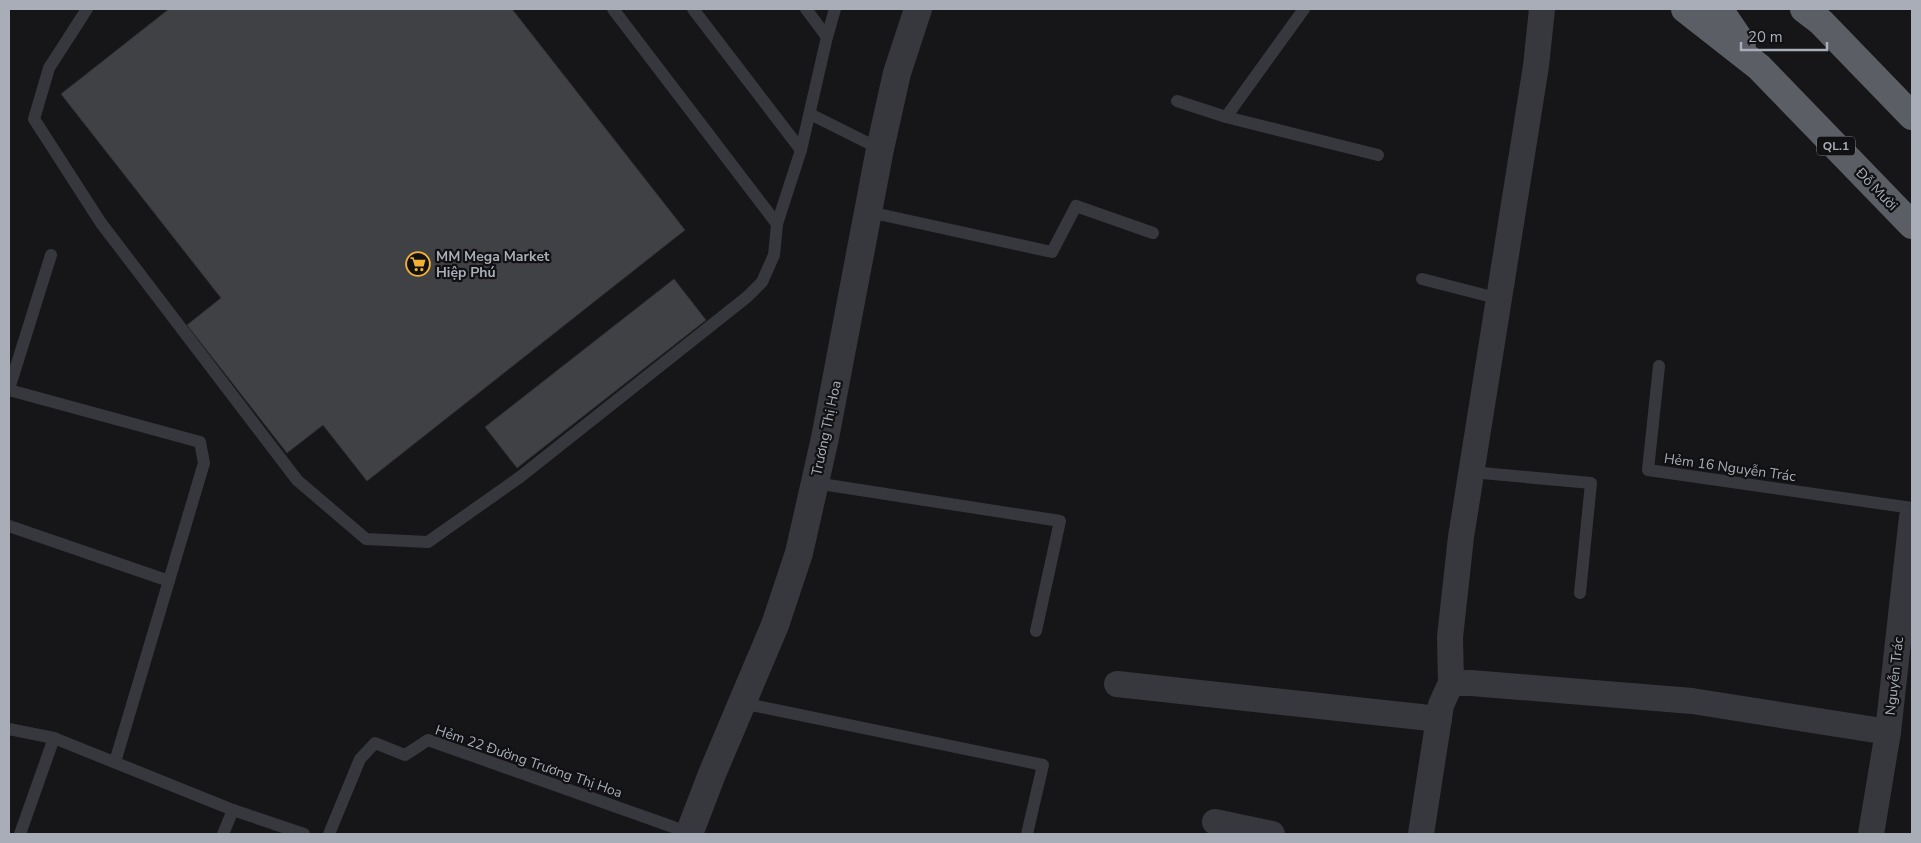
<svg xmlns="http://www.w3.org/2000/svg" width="1921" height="843" viewBox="0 0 1921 843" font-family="'Nunito Sans',sans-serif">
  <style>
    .building { fill: #404145; stroke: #303034 }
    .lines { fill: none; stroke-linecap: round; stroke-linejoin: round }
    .service { stroke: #37383d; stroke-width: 12 }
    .minor { stroke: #37383d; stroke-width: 26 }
    .tertiary { stroke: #37383d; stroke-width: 28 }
    .trunk { stroke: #5b5e65; stroke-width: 28 }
    .labels { text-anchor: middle; stroke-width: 4.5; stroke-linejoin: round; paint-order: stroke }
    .shield { fill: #111113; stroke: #7b7e86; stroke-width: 1 }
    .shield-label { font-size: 12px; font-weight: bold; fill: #a8adb8 }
    .street-label { font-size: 14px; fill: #a8adb8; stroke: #111113 }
    .poi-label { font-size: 14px; font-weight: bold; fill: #a8adb8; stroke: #111113; text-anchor: start }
  </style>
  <rect width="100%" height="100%" fill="#161618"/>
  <g class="building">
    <path d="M169,9H512L685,230L367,481L323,425L287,453L187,325L221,298L61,94Z"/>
    <path d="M674,279L706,320L517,468L485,427Z"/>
  </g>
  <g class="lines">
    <g class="service">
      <path d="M87,9L49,68L34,119L101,223L297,480L366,539L428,542L520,477L747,297L762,282L774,255L777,224L801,150L827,37L835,9"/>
      <path d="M613,9L777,224"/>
      <path d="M693,9L801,150"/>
      <path d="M806,9L827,37"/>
      <path d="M1177,101L1226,117L1378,155"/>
      <path d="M810,114L880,149"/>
      <path d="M1226,117L1304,9"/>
      <path d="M869,212L1052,252L1076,206L1153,233"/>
      <path d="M1422,279L1500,299"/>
      <path d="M1659,366L1648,470L1912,508"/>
      <path d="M9,389L51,255"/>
      <path d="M9,390L200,442L204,463L115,762"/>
      <path d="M1471,472L1591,483L1580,593"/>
      <path d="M815,483L1060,521L1036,631"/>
      <path d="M9,526L169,581"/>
      <path d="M742,703L1043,765L1027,834"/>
      <path d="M9,729L54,738L233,810L304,834"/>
      <path d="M20,834L54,738"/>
      <path d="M223,834L233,810"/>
      <path d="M329,834L360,759L375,743L405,755L428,740L690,833"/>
    </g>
    <g class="minor">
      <path d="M1451,683L1450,637L1461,537L1536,66L1542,9"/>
      <path d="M1117,684L1439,719"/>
      <path d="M1215,822L1272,834"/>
      <path d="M1421,834L1441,705L1451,683H1471L1692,701L1888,732"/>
      <path d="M1871,834L1888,732L1912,517"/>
    </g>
    <path class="tertiary" d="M689,834L712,774L775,625L799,553L825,438L880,149L897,73L918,9"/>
    <g class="trunk">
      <path d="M1685,9L1759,67L1912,225"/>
      <path d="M1719,9L1742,43"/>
      <path d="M1804,9L1821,22L1912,116"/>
    </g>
  </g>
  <defs>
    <g id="supermarket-ring" transform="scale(1.25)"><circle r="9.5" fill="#111113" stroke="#f2b134" stroke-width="1.5"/><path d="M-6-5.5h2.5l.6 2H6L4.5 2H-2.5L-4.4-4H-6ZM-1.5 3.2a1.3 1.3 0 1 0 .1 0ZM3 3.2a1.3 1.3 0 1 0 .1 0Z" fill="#f2b134"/></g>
  </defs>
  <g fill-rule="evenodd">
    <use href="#supermarket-ring" x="418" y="264"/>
  </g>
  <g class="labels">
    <rect class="shield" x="1817" y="136.5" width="38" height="19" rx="4"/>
    <g class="shield-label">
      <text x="1836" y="150">QL.1</text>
    </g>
    <g class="street-label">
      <text transform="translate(1877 189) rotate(46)" y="5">Đỗ Mười</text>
      <text transform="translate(826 428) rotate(-78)" y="5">Trương Thị Hoa</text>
      <text transform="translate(1730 467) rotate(8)" y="5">Hẻm 16 Nguyễn Trác</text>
      <text transform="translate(1894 676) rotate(-84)" y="5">Nguyễn Trác</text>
      <text transform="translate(529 761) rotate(19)" y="5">Hẻm 22 Đường Trương Thị Hoa</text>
    </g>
    <g class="poi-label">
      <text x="436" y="261">MM Mega Market<tspan x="436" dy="16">Hiệp Phú</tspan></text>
    </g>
  </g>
  <rect width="1921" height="843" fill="none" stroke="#a8adb8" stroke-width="20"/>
  <path d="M1741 42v8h86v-8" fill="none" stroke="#a8adb8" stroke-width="2.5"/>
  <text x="1748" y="42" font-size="15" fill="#a8adb8" stroke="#111113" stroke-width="4" paint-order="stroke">20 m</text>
</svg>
